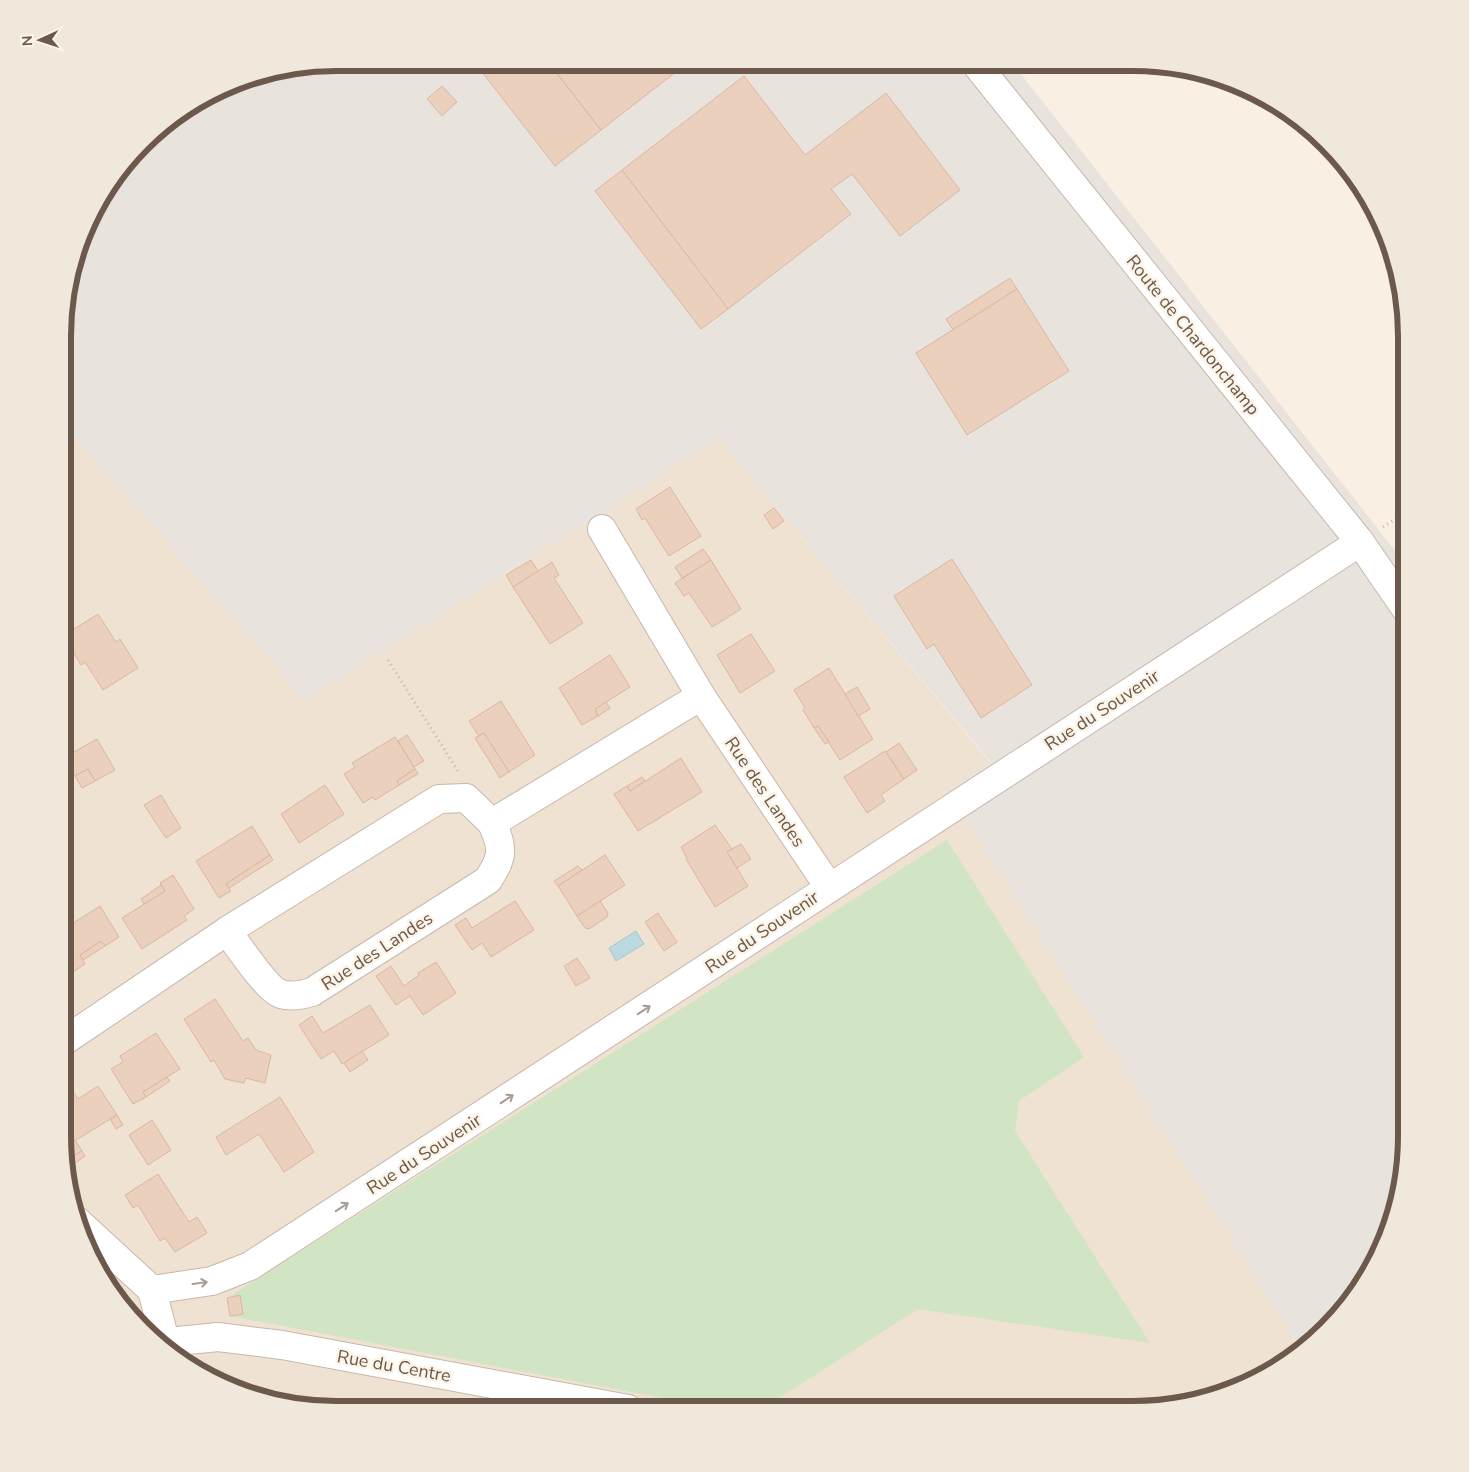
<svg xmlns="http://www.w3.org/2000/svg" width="1469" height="1472" viewBox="0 0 1469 1472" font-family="'Nunito Sans',sans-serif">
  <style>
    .residential { fill: #efe2d2 }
    .industrial { fill: #e9e3dd }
    .green { fill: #d1e4c3 }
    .water { fill: #badae0; stroke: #a2c9d0 }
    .building { fill: #ebd0be; stroke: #dbb7a0 }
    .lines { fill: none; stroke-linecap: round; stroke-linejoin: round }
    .minor-casing { stroke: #c8b8ab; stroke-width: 30 }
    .path { stroke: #cfb3a2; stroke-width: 3; stroke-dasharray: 1 4; stroke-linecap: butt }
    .minor { stroke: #fff; stroke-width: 28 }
    .oneway { stroke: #a79b94 }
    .labels { text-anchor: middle; stroke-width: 5; stroke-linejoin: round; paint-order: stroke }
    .street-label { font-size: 18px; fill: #6d584c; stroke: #fcf4e8 }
    .rim { fill: none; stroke: #6d584c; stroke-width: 6 }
  </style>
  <rect width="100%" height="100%" fill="#f9f0e3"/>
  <path class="residential" d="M67,428L305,700L719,438L990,762L947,790L1302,1350L1299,1353L1221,1395L1150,1409H319L215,1381L156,1342L119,1302L77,1224L63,1153Z"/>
  <path class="industrial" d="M337,63L1013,64L1400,557L1406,566V1153L1397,1207L1370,1272L1302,1350L947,790L990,761L719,438L305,700L67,428L68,283L99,199L156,130L248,77Z"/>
  <path class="green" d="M947,840L1084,1057L1019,1101L1015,1131L1150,1343L918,1309L762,1409H721L230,1316L227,1298Z"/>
  <path class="water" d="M636,931L644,944L616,961L609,948Z"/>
  <g class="building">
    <path d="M475,63H549L601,130L555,166Z"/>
    <path d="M549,63H677L681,68L601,130Z"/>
    <path d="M744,76L805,155L886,93L960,190L900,236L852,174L831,189L851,214L728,309L622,170Z"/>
    <path d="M442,86L457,102L442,116L427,99Z"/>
    <path d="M622,170L728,309L701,329L595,191Z"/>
    <path d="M1010,278L1017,289L953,330L946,319Z"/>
    <path d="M1017,289L1069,371L967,435L916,353Z"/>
    <path d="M670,487L701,536L669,556L645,518L642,520L636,509Z"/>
    <path d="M774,508L784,521L773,529L764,515Z"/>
    <path d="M703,549L711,560L682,578L675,567Z"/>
    <path d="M952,559L1032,685L981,718L934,644L927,649L894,596Z"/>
    <path d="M531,560L538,571L513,587L506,575Z"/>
    <path d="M711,560L741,609L712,627L689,593L684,596L675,583Z"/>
    <path d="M552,562L559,575L554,578L583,623L550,644L513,587Z"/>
    <path d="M98,614L116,642L120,639L138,668L103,690L85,662L81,665L66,640V634Z"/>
    <path d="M751,634L775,671L740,693L717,655Z"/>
    <path d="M610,655L630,687L595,709L598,716L582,725L559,688Z"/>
    <path d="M829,668L873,739L840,760L818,726L814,728L803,710L805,708L794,690Z"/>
    <path d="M857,687L870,709L858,716L845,694Z"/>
    <path d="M501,701L535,755L509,772L484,733L479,736L469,721Z"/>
    <path d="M606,702L610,708L598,716L595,709Z"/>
    <path d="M818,726L829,742L825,744L814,728Z"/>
    <path d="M484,733L509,772L500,778L475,738Z"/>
    <path d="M407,735L424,761L414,767L398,741Z"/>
    <path d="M395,737L415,769L397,781L399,785L375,800L373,797L363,803L344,774L355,767L352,763Z"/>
    <path d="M97,739L115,770L95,781L88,769L75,776L65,757Z"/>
    <path d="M899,743L917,770L904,779L886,752Z"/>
    <path d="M885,751L904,779L881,795L885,801L867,813L844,777Z"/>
    <path d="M681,758L702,792L638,831L614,794L627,786L630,791Z"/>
    <path d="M88,769L95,781L82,788L75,776Z"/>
    <path d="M415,769L418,774L399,785L397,781Z"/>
    <path d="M642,777L645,781L630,791L627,786Z"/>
    <path d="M325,785L344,814L299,843L281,814Z"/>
    <path d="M161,795L181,828L166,838L144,805Z"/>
    <path d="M715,825L732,849L727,852L748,886L715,907L686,859L687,858L681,847Z"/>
    <path d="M252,826L270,855L226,884L231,891L219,898L196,861Z"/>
    <path d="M741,844L751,859L737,868L727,852Z"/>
    <path d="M270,855L273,860L229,888L226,884Z"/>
    <path d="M605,855L625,885L577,916L558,886Z"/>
    <path d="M578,866L582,870L558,886L554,881Z"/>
    <path d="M173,875L194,909L184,916L187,920L142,949L122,918L165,891L160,883Z"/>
    <path d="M161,885L165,891L144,904L141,899Z"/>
    <path d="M515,901L534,930L491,957L482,943L472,950L455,925L466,918L472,928Z"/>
    <path d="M600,901L608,913L607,917L589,929L585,928L577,916Z"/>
    <path d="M100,906L119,937L105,946L101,941L80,955L85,964L64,978V929Z"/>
    <path d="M658,913L677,942L664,951L645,922Z"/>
    <path d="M101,941L105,946L83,960L80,955Z"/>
    <path d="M577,958L590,978L576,986L564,966Z"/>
    <path d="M436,962L456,993L423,1015L410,996L396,1005L376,976L391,966L404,986L419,975L418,973Z"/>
    <path d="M215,999L243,1041L248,1038L256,1050L271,1055L265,1083L246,1078L244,1083L225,1079L214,1060L211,1062L184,1019Z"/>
    <path d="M370,1005L389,1035L342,1064L334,1051L321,1059L299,1025L312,1016L323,1033Z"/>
    <path d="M156,1033L180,1069L143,1092L146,1097L133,1104L111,1069L123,1062L120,1056Z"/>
    <path d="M362,1051L368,1060L350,1072L344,1063Z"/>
    <path d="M167,1077L170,1081L146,1097L143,1092Z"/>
    <path d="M98,1086L117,1115L63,1148V1100L74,1093L78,1099Z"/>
    <path d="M280,1097L314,1152L284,1172L259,1134L226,1155L216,1137Z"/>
    <path d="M117,1115L123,1125L116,1129L110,1119Z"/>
    <path d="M152,1120L171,1150L148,1165L129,1135Z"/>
    <path d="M75,1140L82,1151L71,1158L63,1148Z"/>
    <path d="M82,1151L85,1156L75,1163L72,1157Z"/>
    <path d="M158,1174L189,1222L197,1217L207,1233L175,1252L165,1238L160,1241L138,1205L133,1208L125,1195Z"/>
    <path d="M240,1295L243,1314L230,1316L227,1298Z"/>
  </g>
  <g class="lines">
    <g class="minor-casing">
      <g id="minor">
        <path d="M976,64L1360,542L1406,609"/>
        <path d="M602,529L701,696L829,887"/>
        <path d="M227,931C237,944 267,990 281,994C291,997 302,995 312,992L488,880C503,856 504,850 492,823"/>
        <path d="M64,1041L227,931L439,799L466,798L492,823L701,696"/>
        <path d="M77,1221L152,1290L165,1341"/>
        <path d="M152,1290L212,1281L250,1266L1360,542"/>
        <path d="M158,1343L218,1337L282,1345L628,1409"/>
      </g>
    </g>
    <g class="path">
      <path d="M1383,527L1406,512"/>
      <path d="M388,660L458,771"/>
      <path d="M233,1386L355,1409"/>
    </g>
    <use href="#minor" class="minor"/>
  </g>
  <defs><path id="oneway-shaft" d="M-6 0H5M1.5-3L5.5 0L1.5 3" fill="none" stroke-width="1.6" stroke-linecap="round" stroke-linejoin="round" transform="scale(1.25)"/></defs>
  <g class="oneway">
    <use href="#oneway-shaft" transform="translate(644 1010) rotate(-33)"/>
    <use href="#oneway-shaft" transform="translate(507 1099) rotate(-33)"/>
    <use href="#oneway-shaft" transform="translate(342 1207) rotate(-33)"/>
    <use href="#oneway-shaft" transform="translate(200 1283) rotate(-8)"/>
  </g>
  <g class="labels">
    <g class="street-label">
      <text transform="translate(1193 335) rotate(51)" y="6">Route de Chardonchamp</text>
      <text transform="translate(1102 710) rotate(-33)" y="6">Rue du Souvenir</text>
      <text transform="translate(765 792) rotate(56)" y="6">Rue des Landes</text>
      <text transform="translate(762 932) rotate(-34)" y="6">Rue du Souvenir</text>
      <text transform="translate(377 951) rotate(-33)" y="6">Rue des Landes</text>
      <text transform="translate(424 1154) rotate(-33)" y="6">Rue du Souvenir</text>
      <text transform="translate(394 1366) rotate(10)" y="6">Rue du Centre</text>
    </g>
  </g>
  <path d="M0 0H1469V1472H0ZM336 71H1133A265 265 0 0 1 1398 336V1136A265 265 0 0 1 1133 1401H336A265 265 0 0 1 71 1136V336A265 265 0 0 1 336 71Z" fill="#f1e8dc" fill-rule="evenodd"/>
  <path class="rim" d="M336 71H1133A265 265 0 0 1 1398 336V1136A265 265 0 0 1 1133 1401H336A265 265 0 0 1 71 1136V336A265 265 0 0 1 336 71Z"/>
  <g transform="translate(40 40) rotate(267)" stroke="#fcf4e8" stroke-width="4" paint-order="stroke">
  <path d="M0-4L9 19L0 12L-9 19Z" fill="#6d584c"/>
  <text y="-8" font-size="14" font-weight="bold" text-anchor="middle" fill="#6d584c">N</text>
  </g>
</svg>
